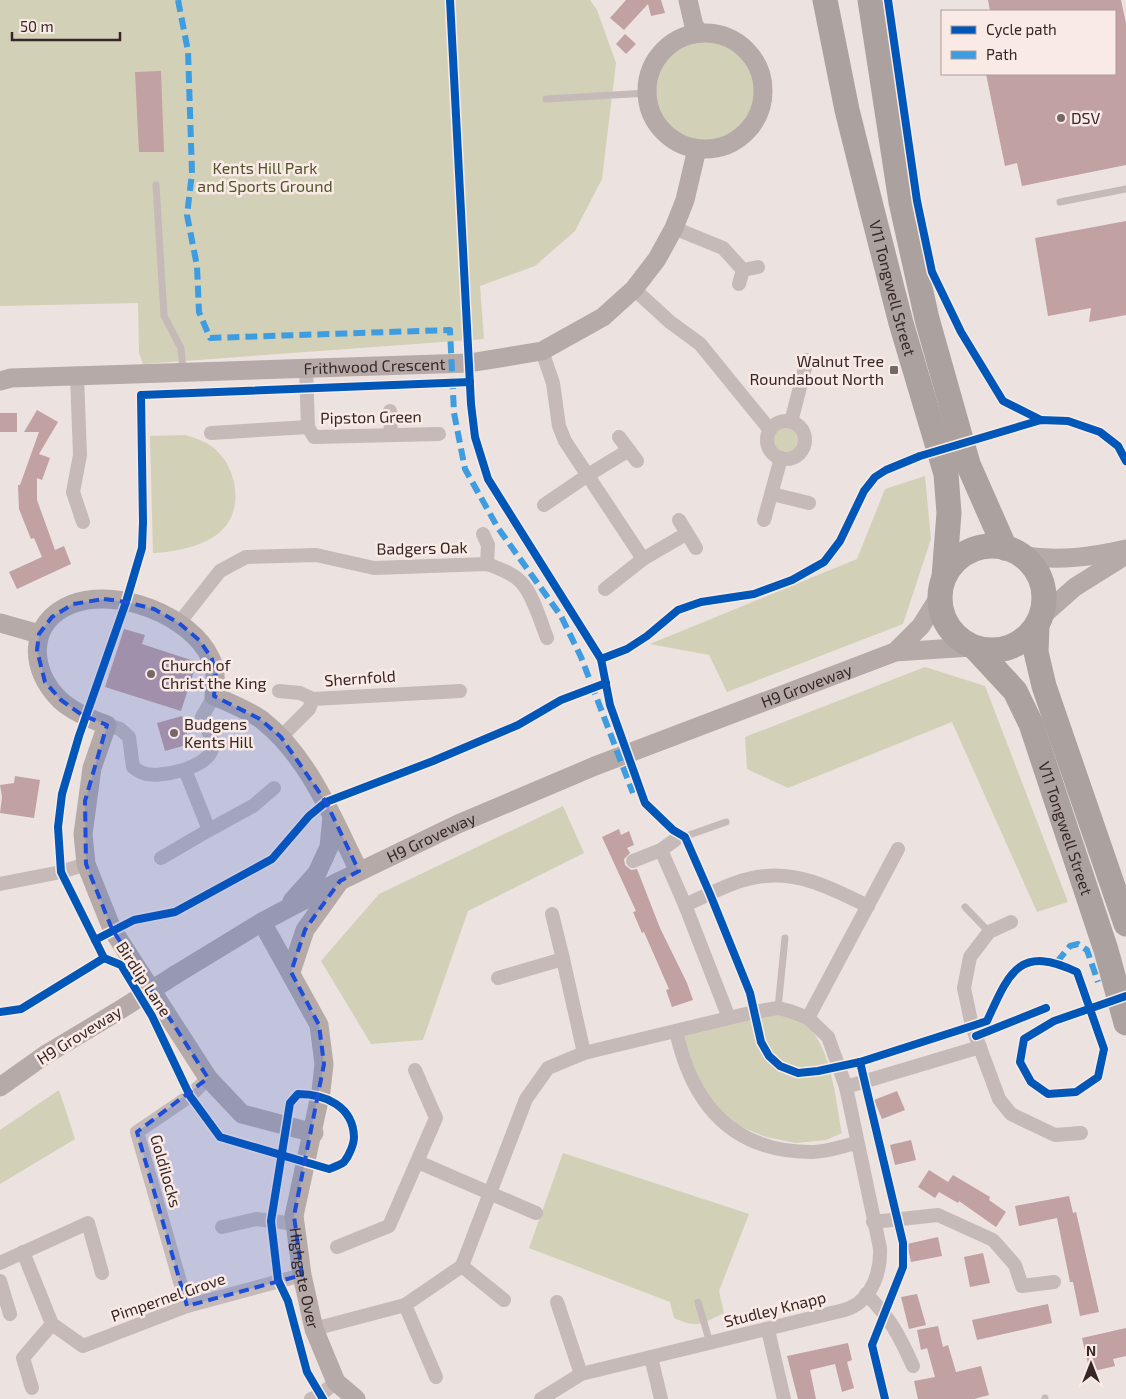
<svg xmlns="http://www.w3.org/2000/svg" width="1126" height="1399" viewBox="0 0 1126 1399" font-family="'Exo 2',sans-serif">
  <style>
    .green { fill: #d3d0b8 }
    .building { fill: #c1a1a1 }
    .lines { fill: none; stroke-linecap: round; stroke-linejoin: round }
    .lane { stroke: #c5bab8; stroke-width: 7 }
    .street { stroke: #c5bab8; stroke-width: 14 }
    .secondary { stroke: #b6aaa8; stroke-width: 19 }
    .highway { stroke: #aba19e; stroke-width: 25 }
    .secondary-bridge { stroke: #b6aaa8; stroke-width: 19 }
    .quiet { stroke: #3e9ce0; stroke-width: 6; stroke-dasharray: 12 6; stroke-linecap: butt }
    .cycleway-casing { stroke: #faeae5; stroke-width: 11 }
    .cycleway { stroke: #0057b8; stroke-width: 8 }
    .marked { fill: #1d4ed8; fill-opacity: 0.2; stroke: #1d4ed8; stroke-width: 4; stroke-dasharray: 10 6; stroke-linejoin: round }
    .poi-dot { fill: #766867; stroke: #faeae5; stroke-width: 2 }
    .labels { text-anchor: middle; stroke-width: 5; stroke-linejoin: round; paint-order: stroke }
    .poi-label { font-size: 16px; fill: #362726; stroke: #faeae5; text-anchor: start }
    .park-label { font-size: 16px; fill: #515529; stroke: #faeae5 }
    .street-label { font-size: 16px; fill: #362726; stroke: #faeae5 }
  </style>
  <rect width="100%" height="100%" fill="#ece2df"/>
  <g class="green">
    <path d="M0,0H590L597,10L616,63L602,179L575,231L535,266L480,286L484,339L143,364L139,353L138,303L0,306Z"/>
    <circle cx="705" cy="91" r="50"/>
    <circle cx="786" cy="440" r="13"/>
    <path d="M185,435C196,438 208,442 216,450C237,469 244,509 222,530C207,546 174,552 153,553L150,436Z"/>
    <path d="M925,476L931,539L903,624L727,692L709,655L650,644L857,559L885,489Z"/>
    <path d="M925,667L985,686L1068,902L1037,912L952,722L788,788L747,769L745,737Z"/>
    <path d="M563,806L584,853L468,911L423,1040L371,1044L321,961L379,894Z"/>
    <path d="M766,1015C773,1015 782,1015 789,1016C831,1026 835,1098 842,1133L826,1140L796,1143L766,1137L739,1126L714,1106L689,1065L684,1033Z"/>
    <path d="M59,1090L75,1139L0,1184V1130Z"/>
    <path d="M563,1153L749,1214L719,1291L724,1313C701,1324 698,1329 674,1318L670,1302L529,1248Z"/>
  </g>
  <g class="building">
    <path d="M626,0H661L665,13L651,16L648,4L624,30L610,18Z"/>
    <path d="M988,0H1121L1126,23V165L1022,186L1017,163L1005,166L986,74H1115V11H990Z"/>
    <path d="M625,34L636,44L626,54L616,44Z"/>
    <path d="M161,71L164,152H139L135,72Z"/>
    <path d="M1126,221V315L1089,322L1091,308L1048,316L1035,238Z"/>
    <path d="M37,410L58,422L39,454L50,458L42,480L37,478V500L55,550L64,546L71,564L17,589L9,572L42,557L34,538L31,539L19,509L18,485H20L39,432H24Z"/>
    <rect x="0" y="413" width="17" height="19"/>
    <path d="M124,629L145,635L142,644L197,662L181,711L105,687Z"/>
    <path d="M182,716L190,744L165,751L157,723Z"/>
    <path d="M15,776L40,780L34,818L0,813L2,797L0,785L14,783Z"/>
    <path d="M619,829L621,835L629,831L634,845L627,848L630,853L624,859L625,865L631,870L637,869L660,928L687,983L693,1000L672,1007L666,990L669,989L644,932L642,933L633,912L636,911L602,837Z"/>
    <path d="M897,1091L905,1110L882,1119L874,1100Z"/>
    <path d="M911,1140L916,1160L895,1165L890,1145Z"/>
    <path d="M929,1170L948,1182L953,1175L990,1197L989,1200L1006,1212L996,1227L959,1201L958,1203L939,1192L935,1198L918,1187Z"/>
    <path d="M1069,1196L1073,1213L1076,1212L1099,1312L1080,1316L1073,1282H1070L1057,1218L1019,1226L1015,1206Z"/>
    <path d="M938,1237L942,1256L911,1262L907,1244Z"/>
    <path d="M983,1253L990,1283L970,1287L964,1257Z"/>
    <path d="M917,1294L926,1325L909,1329L901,1297Z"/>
    <path d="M1048,1304L1052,1323L977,1340L972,1320Z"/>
    <path d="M938,1326L943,1347L948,1345L956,1372L981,1366L989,1395L974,1399H918L914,1381L935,1377L927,1348L921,1350L917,1330Z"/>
    <path d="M1126,1328V1356L1113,1359L1115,1366L1090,1372L1082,1338Z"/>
    <path d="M848,1343L852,1360L847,1362L854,1388L842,1392L835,1364L810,1370L816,1399H798L787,1356Z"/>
  </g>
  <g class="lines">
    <g class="lane">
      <path d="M546,99L647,93"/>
      <path d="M156,185L164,316L181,348L183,371"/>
      <path d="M1060,202L1126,189"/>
      <path d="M675,840L726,822"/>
      <path d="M965,907L989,932"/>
      <path d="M778,1008L785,938"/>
      <path d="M698,1302L710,1343"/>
      <path d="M1045,1398V1399"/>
    </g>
    <g class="street">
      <path d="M674,228L723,248L743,270"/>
      <path d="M743,270L758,267"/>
      <path d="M739,284L743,270"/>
      <path d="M634,289L670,322L700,344L770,430"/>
      <path d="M542,351L553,383L559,426L565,441L643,559"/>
      <path d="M306,368L308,427"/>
      <path d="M77,376L80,455L73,492L83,522"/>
      <path d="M390,411L391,434"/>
      <circle cx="786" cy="440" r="19"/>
      <path d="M791,422L807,360"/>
      <path d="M211,433L308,427L314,437L439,434"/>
      <path d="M619,437L637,461"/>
      <path d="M772,494L809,503"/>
      <path d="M544,505L588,475L629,450"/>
      <path d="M679,520L696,548"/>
      <path d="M764,520L781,458"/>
      <path d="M483,534L488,545L487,564"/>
      <path d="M605,589L643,559L686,534"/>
      <path d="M179,623L220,571L246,557L316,555L374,568L487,564C498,568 513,573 521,582C533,594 541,623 547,638"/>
      <path d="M279,691L300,693L313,699"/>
      <path d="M107,725L120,729L129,737L133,767C136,769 139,772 143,773C159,779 207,768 212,749C214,738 205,726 202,717L214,696"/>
      <path d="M281,737L309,709L313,699L460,691"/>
      <path d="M209,830L253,806L274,788"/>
      <path d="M661,850L685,905L729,1018"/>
      <path d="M161,858L209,830L185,770"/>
      <path d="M633,861L661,850L675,840"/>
      <path d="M0,884L61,872L86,864"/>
      <path d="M685,905C710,894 738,878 765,876C803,872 836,891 868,906"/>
      <path d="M552,914L563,959"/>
      <path d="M1011,922L989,932L970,957L964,988L972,1026L999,1099L1011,1114L1055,1135L1081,1133"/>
      <path d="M498,978L563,959L584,1053"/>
      <path d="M808,1018L898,849"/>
      <path d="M676,1031C692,1104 732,1152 812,1152C826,1152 843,1146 857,1143"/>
      <path d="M846,1087L980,1047"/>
      <path d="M418,1162L536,1213"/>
      <path d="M873,1222L938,1215L993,1240L1015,1265L1022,1286L1054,1282"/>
      <path d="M222,1227L256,1219L295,1224"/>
      <path d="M337,1247L389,1226L436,1118L415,1070"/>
      <path d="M23,1252L52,1324L83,1346L187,1306L302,1275"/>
      <path d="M0,1263L88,1223L102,1273"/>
      <path d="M462,1266L504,1300"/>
      <path d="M0,1281L10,1314"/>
      <path d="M866,1294C890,1317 900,1337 913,1366"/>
      <path d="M557,1302L581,1374"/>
      <path d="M405,1305L436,1377"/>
      <path d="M187,1306L137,1132L190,1096L208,1078"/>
      <path d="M314,1329L405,1305L462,1266L526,1099L548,1068L584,1053L754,1012L778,1008L790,1011L808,1018L828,1037L846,1087L880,1248C881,1270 873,1298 850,1308C843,1311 835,1312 828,1314L581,1374L541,1399"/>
      <path d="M768,1330L784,1399"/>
      <path d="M651,1357L661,1399"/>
      <path d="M32,1388L23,1358L52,1324"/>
      <path d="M311,1399L319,1396L336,1382"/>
    </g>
    <g class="secondary">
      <path d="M688,0L694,26L700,33"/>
      <circle cx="705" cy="91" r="58"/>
      <path id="s1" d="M0,381L11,378L469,363L542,351L603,317L634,289L657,259L674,228L685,200L697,149"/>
      <path d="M1023,556C1060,561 1091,557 1126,549"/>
      <path d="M1041,617L1075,587L1126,555"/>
      <path d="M0,623L39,634"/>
      <path d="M895,652L921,626L939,597"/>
      <path d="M292,901L317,873L329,847L332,816"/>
      <path id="s2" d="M262,922L319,1025L324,1064L321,1091L294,1216L302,1275L314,1329L336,1382L356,1399"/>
      <path d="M291,972L305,930L338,884"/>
      <path id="s3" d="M175,975L262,922L340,881L458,824L595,766L895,652L971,647"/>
      <path d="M0,1087L45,1055L115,1013"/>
      <path d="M314,1133L242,1114L208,1078L112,929L86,864L83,834L92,768L107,725C90,719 73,712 60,700C29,670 27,622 72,604C117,587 191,615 211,659C217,671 215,683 214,696C230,703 248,710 262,720C309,757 333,819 359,871"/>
    </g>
    <g class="highway">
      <path id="s4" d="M825,0L847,110L871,206L901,323L946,474L949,513L944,577"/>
      <path d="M870,0L901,202L927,319L968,464L1005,548"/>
      <circle cx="992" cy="598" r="52"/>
      <path d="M1037,626L1036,652L1044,686L1126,924"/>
      <path id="s5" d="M976,649L1015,691L1031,724L1106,950L1126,1023"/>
    </g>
    <path class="secondary-bridge" d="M115,1013L175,975"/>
    <g class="quiet">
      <path d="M178,0L188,51L192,173L187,215L197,266L199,312L210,338L450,330L454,413L465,469L498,528L561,616L581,657L633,793"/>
      <path d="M1057,962L1070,946L1078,944L1087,950L1098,982"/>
    </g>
    <g class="cycleway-casing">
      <g id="cycleway">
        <path d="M450,0L471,404L475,437L488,479L601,659L610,705L645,803L673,830L685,837L710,894L750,993L761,1042L769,1056L780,1066L798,1073L818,1071L860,1062L972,1026L987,1021C1009,973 1019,944 1077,972L1104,1049L1098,1077L1076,1092L1048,1094L1031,1082L1020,1062L1024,1039L1054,1021L1126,996"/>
        <path d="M888,0L917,201L932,272L961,332L1003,401L1041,420"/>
        <path d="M601,659L627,649L647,636L678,610L701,602L754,594L792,580L824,562L840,541L864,491L875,477L886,470L920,456L1041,420L1068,421L1100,432L1118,446L1126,461"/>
        <path d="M95,940L134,920L175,912L272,859L309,816L326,802L433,761L518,725L561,700L606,683"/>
        <path d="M0,1012L21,1009L104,958"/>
        <path d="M976,1036L1046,1008"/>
        <path d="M860,1062L903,1243V1267L872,1345L885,1399"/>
        <path d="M323,1399L307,1372L288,1301L278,1280L271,1221L290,1103L298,1094C325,1094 353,1106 354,1137C354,1144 349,1156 344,1162C340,1165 334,1167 329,1169L220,1137L190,1096L152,1016L121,965L104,958L61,872L58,827L62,794L79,736L126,602L142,548L143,522L141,395L470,382"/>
      </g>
    </g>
    <use href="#cycleway" class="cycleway"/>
  </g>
  <path class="marked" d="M104,599L126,602L154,609L179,623L200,641L212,659L216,677L214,696L260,719L281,737L326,802L359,871L340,881L314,917L305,930L291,972L319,1025L324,1064L294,1216L302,1275L187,1306L137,1132L208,1078L112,929L86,864L85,801L107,725L82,715L61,700L45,682L37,650L39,634L52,617L73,604Z"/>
  <g class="poi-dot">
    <circle cx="1061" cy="118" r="5"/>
    <rect x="889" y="365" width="10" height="10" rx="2.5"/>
    <circle cx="151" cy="674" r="5"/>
    <circle cx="174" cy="733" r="5"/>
  </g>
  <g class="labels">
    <g class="poi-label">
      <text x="1071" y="124">DSV</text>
      <text x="884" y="367" text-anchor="end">Walnut Tree<tspan x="884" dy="18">Roundabout North</tspan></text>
      <text x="161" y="671">Church of<tspan x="161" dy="18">Christ the King</tspan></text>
      <text x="184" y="730">Budgens<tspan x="184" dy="18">Kents Hill</tspan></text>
    </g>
    <g class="park-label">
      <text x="265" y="174">Kents Hill Park<tspan x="265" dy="18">and Sports Ground</tspan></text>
    </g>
    <g class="street-label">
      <text dy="6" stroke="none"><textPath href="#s4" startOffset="296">V11 Tongwell Street</textPath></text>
      <text dy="6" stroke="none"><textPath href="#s1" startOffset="375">Frithwood Crescent</textPath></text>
      <text transform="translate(371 417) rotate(-1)" y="6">Pipston Green</text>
      <text transform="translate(422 548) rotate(-1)" y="6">Badgers Oak</text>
      <text transform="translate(360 678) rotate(-4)" y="6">Shernfold</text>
      <text dy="6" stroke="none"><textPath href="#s3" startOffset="696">H9 Groveway</textPath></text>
      <text dy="6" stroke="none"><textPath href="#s5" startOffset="204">V11 Tongwell Street</textPath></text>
      <text dy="6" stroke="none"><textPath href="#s3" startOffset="291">H9 Groveway</textPath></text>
      <text transform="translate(144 979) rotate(57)" y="6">Birdlip Lane</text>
      <text transform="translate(79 1035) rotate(-32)" y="6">H9 Groveway</text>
      <text transform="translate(166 1171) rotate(74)" y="6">Goldilocks</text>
      <text dy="6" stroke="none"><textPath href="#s2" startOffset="375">Highgate Over</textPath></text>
      <text transform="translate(168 1297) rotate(-19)" y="6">Pimpernel Grove</text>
      <text transform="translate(775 1309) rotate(-14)" y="6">Studley Knapp</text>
    </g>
  </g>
  <rect x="941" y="10" width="175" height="65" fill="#faeae5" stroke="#ac9c99"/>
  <rect x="951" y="26" width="25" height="8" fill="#0057b8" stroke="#ac9c99"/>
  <text x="986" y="35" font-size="15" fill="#362726">Cycle path</text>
  <rect x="951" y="51" width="25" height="8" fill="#3e9ce0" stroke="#ac9c99"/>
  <text x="986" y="60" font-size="15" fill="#362726">Path</text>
  <g transform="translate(1091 1364)" stroke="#faeae5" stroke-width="4" paint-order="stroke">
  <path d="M0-4L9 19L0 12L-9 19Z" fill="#362726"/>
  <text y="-8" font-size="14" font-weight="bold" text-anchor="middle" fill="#362726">N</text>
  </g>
  <path d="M12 32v8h108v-8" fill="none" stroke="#362726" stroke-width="2.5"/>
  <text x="20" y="32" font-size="15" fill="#362726" stroke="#faeae5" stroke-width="4" paint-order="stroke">50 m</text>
</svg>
